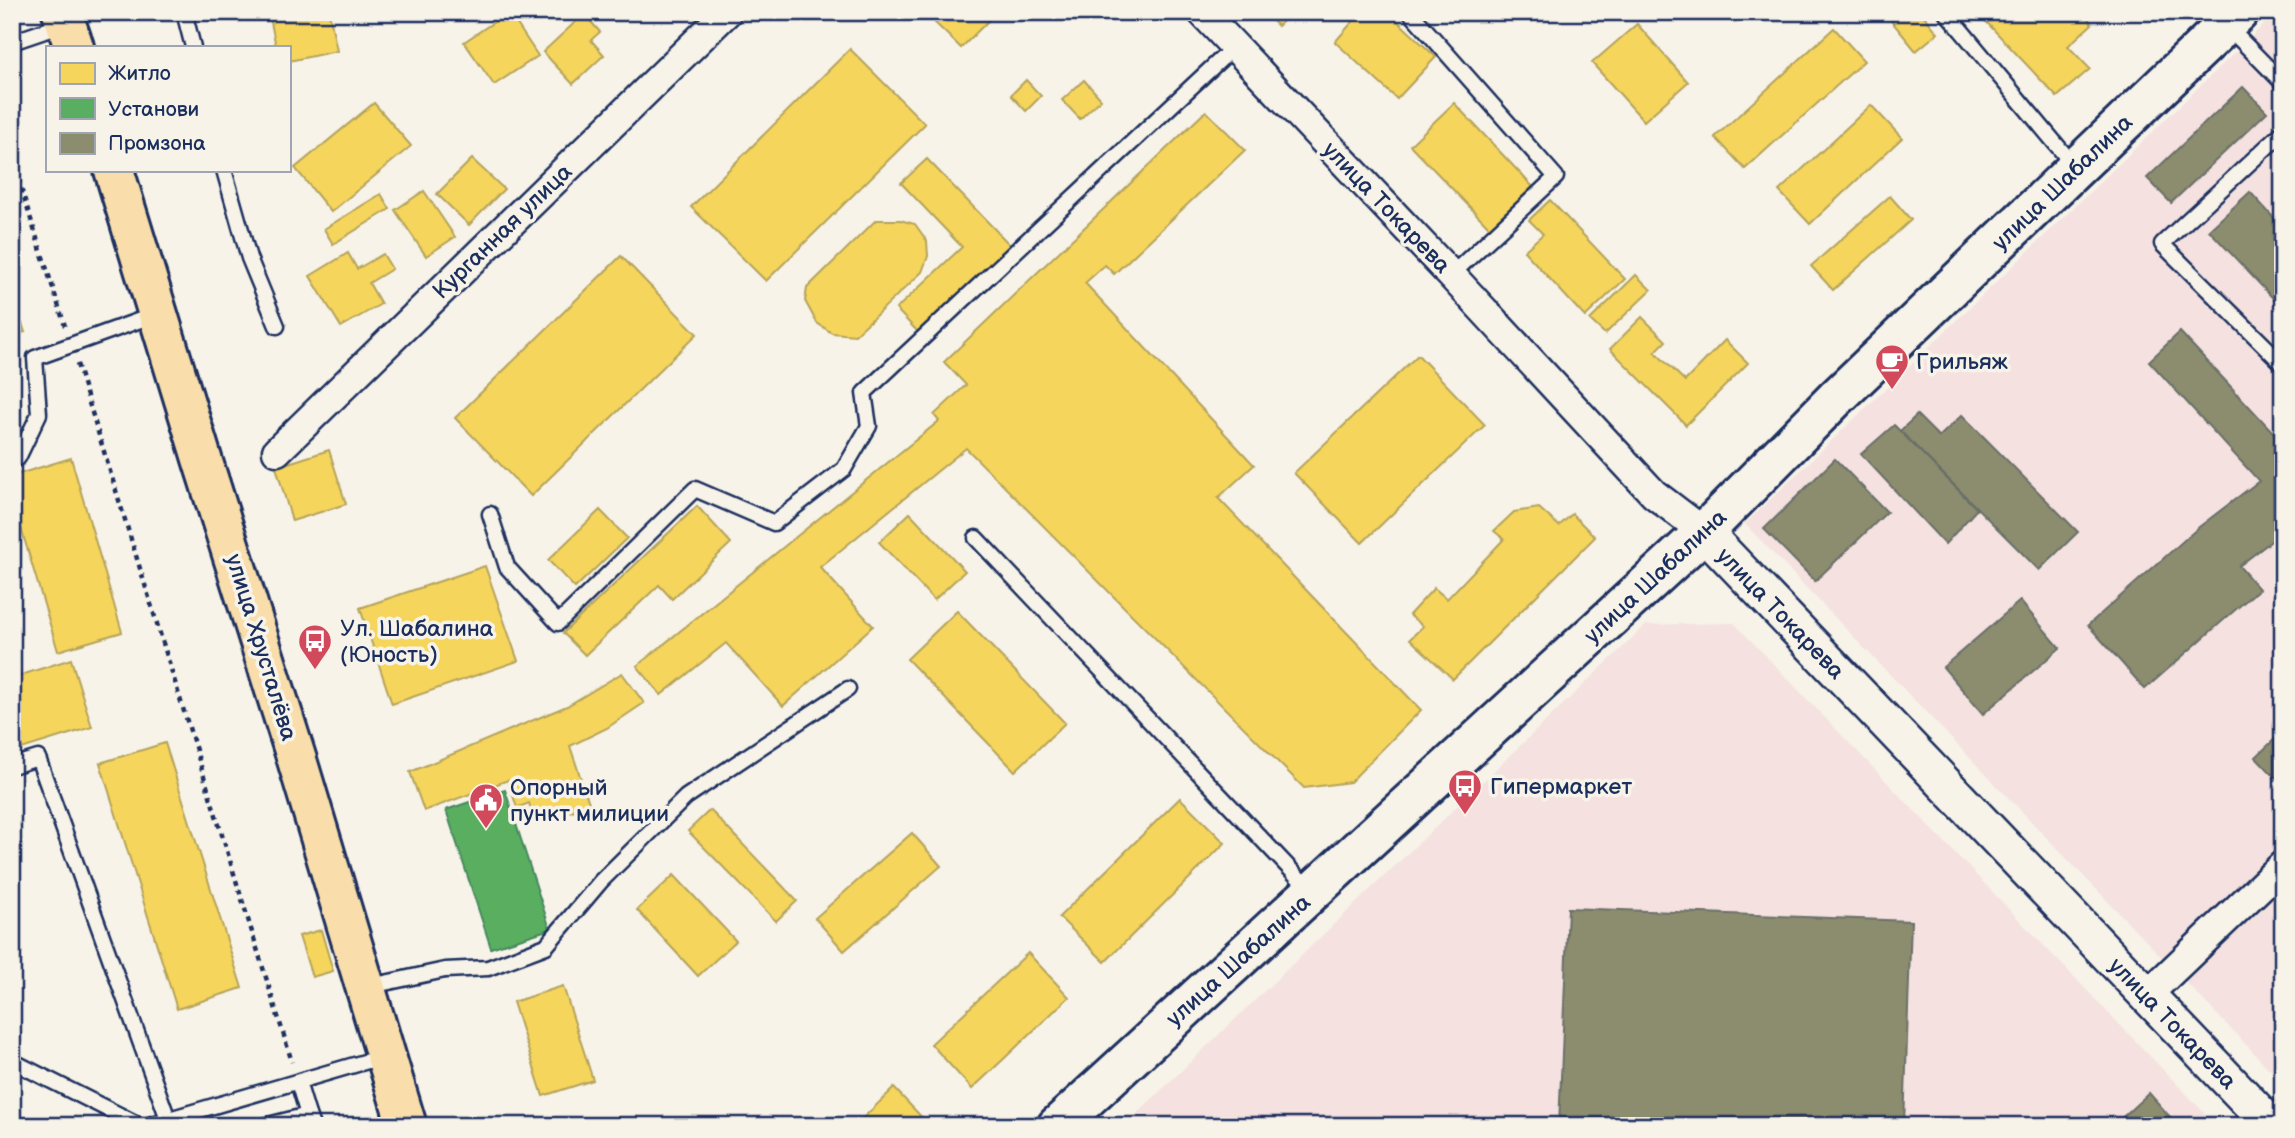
<svg xmlns="http://www.w3.org/2000/svg" width="2295" height="1138" viewBox="0 0 2295 1138" font-family="'Balsamiq Sans',sans-serif">
  <style>
    .built { fill: #f4e1e0 }
    .homes { fill: #f6d55c; stroke: #b4a35d; stroke-width: 2 }
    .public { fill: #5aae61; stroke: #478860; stroke-width: 2 }
    .industry { fill: #8c8c6e; stroke: #6a7069; stroke-width: 2 }
    .lines { fill: none; stroke-linecap: round; stroke-linejoin: round }
    .service-casing { stroke: #1b2f5e; stroke-width: 19 }
    .minor-casing { stroke: #1b2f5e; stroke-width: 33 }
    .tertiary-casing { stroke: #1b2f5e; stroke-width: 40 }
    .secondary-casing { stroke: #1b2f5e; stroke-width: 44 }
    .primary-casing { stroke: #1b2f5e; stroke-width: 44 }
    .path { stroke: #1b2f5e; stroke-width: 4.5; stroke-dasharray: 5 5; stroke-linecap: butt }
    .service { stroke: #f7f3e8; stroke-width: 14 }
    .minor { stroke: #f7f3e8; stroke-width: 28 }
    .tertiary { stroke: #f7f3e8; stroke-width: 35 }
    .secondary { stroke: #f7f3e8; stroke-width: 38 }
    .primary { stroke: #f9deab; stroke-width: 38 }
    .labels { text-anchor: middle; stroke-width: 7; stroke-linejoin: round; paint-order: stroke }
    .street-label { font-size: 23px; fill: #1b2f5e; stroke: #f7f3e8 }
    .poi-label { font-size: 23px; fill: #1b2f5e; stroke: #f7f3e8; text-anchor: start }
  </style>
  <rect width="100%" height="100%" fill="#f7f3e8"/>
  <filter id="ink" filterUnits="userSpaceOnUse"><feTurbulence type="fractalNoise" baseFrequency=".0143" numOctaves="2"/><feDisplacementMap in="SourceGraphic" scale="14" xChannelSelector="R" yChannelSelector="G"/><feConvolveMatrix kernelMatrix="1 2 1 2 8 2 1 2 1" color-interpolation-filters="sRGB"/></filter>
  <g filter="url(#ink)">
    <g class="built">
      <path d="M2277,12H2283V1083L1745,524Z"/>
      <path d="M1734,623L2217,1126H1124L1646,625Z"/>
    </g>
    <g class="homes">
      <path d="M269,12H329L337,51L289,61V47H276Z"/>
      <path d="M509,12L538,56L494,85L464,42Z"/>
      <path d="M924,12H997L961,48Z"/>
      <path d="M1264,12H1292L1278,26Z"/>
      <path d="M1361,12H1388L1436,57L1397,99L1335,42Z"/>
      <path d="M1884,12H1921L1938,33L1916,51Z"/>
      <path d="M1977,12H2084L2092,24L2068,46L2090,69L2057,97Z"/>
      <path d="M584,14L600,32L591,40L604,55L573,84L543,52Z"/>
      <path d="M1637,24L1688,82L1644,121L1592,63Z"/>
      <path d="M1834,28L1864,61L1745,169L1715,137Z"/>
      <path d="M850,49L925,124L766,281L691,207Z"/>
      <path d="M1026,80L1041,96L1026,111L1011,95Z"/>
      <path d="M1084,80L1101,99L1080,119L1062,100Z"/>
      <path d="M374,103L411,146L331,212L295,168Z"/>
      <path d="M1454,103L1533,187L1490,228L1410,145Z"/>
      <path d="M1871,105L1902,138L1810,224L1779,191Z"/>
      <path d="M1206,111L1245,150L1114,274L1105,265L1085,283L1254,465L1218,498L1421,710L1350,782L1304,788L966,448L820,567L873,626L783,706L726,643L661,695L637,666L939,421L934,415L966,385L944,362Z"/>
      <path d="M472,159L504,189L469,225L437,194Z"/>
      <path d="M927,159L1010,245L918,332L896,309L962,247L901,183Z"/>
      <path d="M424,191L455,237L426,256L395,210Z"/>
      <path d="M381,194L390,209L333,244L324,229Z"/>
      <path d="M1890,196L1911,220L1833,290L1811,266Z"/>
      <path d="M1550,200L1625,279L1585,317L1524,251L1543,234L1529,220Z"/>
      <path d="M876,220H900L915,224L927,241L928,256L922,272L855,335L832,333L817,323L805,301L807,288Z"/>
      <path d="M348,253L357,269L383,254L392,269L369,283L381,304L341,327L310,276Z"/>
      <path d="M621,256L697,334L531,496L455,418Z"/>
      <path d="M1636,275L1651,290L1605,334L1590,320Z"/>
      <path d="M12,294L25,332L12,336Z"/>
      <path d="M1642,317L1666,341L1655,352L1685,381L1725,340L1748,363L1686,425L1610,349Z"/>
      <path d="M1418,355L1485,425L1362,543L1294,473Z"/>
      <path d="M329,450L346,504L292,521L276,467Z"/>
      <path d="M71,458L122,632L58,651L12,498V476Z"/>
      <path d="M697,506L731,543L672,599L659,585L585,655L563,633Z"/>
      <path d="M1539,508L1559,526L1572,514L1595,537L1453,679L1410,639L1423,626L1409,615L1434,588L1447,599L1504,539L1494,531L1514,512Z"/>
      <path d="M600,510L627,538L575,588L548,560Z"/>
      <path d="M910,513L965,571L934,600L879,542Z"/>
      <path d="M485,566L518,661L392,704L360,608Z"/>
      <path d="M957,611L1065,723L1015,771L907,659Z"/>
      <path d="M71,659L92,727L12,752V678Z"/>
      <path d="M622,673L644,703L607,728L570,746L590,806L535,821L529,803L517,808L508,780L424,811L410,772L567,706Z"/>
      <path d="M165,743L242,988L177,1009L100,763Z"/>
      <path d="M1180,798L1225,843L1105,962L1059,917Z"/>
      <path d="M710,810L797,901L776,921L688,831Z"/>
      <path d="M912,833L941,866L844,951L815,918Z"/>
      <path d="M674,875L736,941L698,976L637,910Z"/>
      <path d="M321,930L333,971L312,977L299,936Z"/>
      <path d="M1028,953L1069,997L972,1089L931,1044Z"/>
      <path d="M563,986L593,1080L543,1096L513,1002Z"/>
      <path d="M894,1088L930,1126H862L861,1120Z"/>
    </g>
    <path class="public" d="M505,790L550,929L491,948L446,810Z"/>
    <g class="industry">
      <path d="M2243,87L2267,112L2171,203L2147,178Z"/>
      <path d="M2250,192L2283,228V309L2209,230Z"/>
      <path d="M2180,332L2283,443V532L2239,566L2259,589L2145,689L2088,625L2199,527L2259,481L2149,361Z"/>
      <path d="M1917,415L1939,437L1962,415L2078,532L2039,570L1900,431Z"/>
      <path d="M1894,425L1977,509L1945,544L1861,454Z"/>
      <path d="M1835,459L1887,512L1815,581L1764,529Z"/>
      <path d="M2020,601L2060,648L1983,714L1943,667Z"/>
      <path d="M2283,731V779L2280,782L2256,757Z"/>
      <path d="M1568,908L1911,921L1904,1126H1559Z"/>
      <path d="M2149,1093L2178,1126H2113Z"/>
    </g>
    <g class="lines">
      <g class="service-casing">
        <g id="service">
          <path d="M184,12L193,47"/>
          <path d="M1410,12L1556,177L1451,275"/>
          <path d="M1946,12L2075,167"/>
          <path d="M2227,26L2283,83"/>
          <path d="M12,42L65,24"/>
          <path d="M2283,132L2162,244L2283,364"/>
          <path d="M224,170L249,258L277,326"/>
          <path d="M12,460L18,458L39,414L35,358L157,314"/>
          <path d="M490,514L507,567L558,623L695,489L774,523L844,469L869,426L864,393L1234,47"/>
          <path d="M976,538L1311,891"/>
          <path d="M12,766L38,758L168,1119"/>
          <path d="M366,987L445,970L488,968L546,946L601,881L686,797L848,689"/>
          <path d="M12,1061L141,1126"/>
          <path d="M298,1082L308,1115"/>
          <path d="M145,1126L385,1056"/>
          <path d="M264,1126L308,1115L312,1126"/>
        </g>
      </g>
      <g class="minor-casing">
        <g id="minor">
          <path d="M1202,12L1451,275L1654,494L1704,532"/>
          <path d="M277,451L727,12"/>
          <path d="M2146,996L2283,865"/>
        </g>
      </g>
      <g class="tertiary-casing">
        <path id="tertiary" d="M1704,532L2272,1126"/>
      </g>
      <g class="secondary-casing">
        <path id="secondary" d="M1057,1126L1704,532L1836,398L2239,12"/>
      </g>
      <g class="primary-casing">
        <g id="primary">
          <path d="M62,12L74,47"/>
          <path d="M114,170L203,462L297,760L407,1126"/>
        </g>
      </g>
      <g class="path">
        <path d="M12,160L65,326"/>
        <path d="M77,364L292,1062"/>
      </g>
      <use href="#service" class="service"/>
      <use href="#minor" class="minor"/>
      <use href="#tertiary" class="tertiary"/>
      <use href="#secondary" class="secondary"/>
      <use href="#primary" class="primary"/>
    </g>
  </g>
  <defs>
    <g id="cafe-pin" transform="scale(1.75)"><path d="M0 17L-7.5 6A9.5 9.5 0 1 1 7.5 6Z" fill="#d1495b" stroke="#f7f3e8"/><path d="M-5.5-4.5H6V0H3Q3 3.5 0 3.5H-2.5Q-5.5 3.5-5.5 0ZM3-3.2v2h1.7v-2ZM-6 4.5H4V6H-6Z" fill="#fff"/></g>
    <g id="bus-pin" transform="scale(1.75)"><path d="M0 17L-7.5 6A9.5 9.5 0 1 1 7.5 6Z" fill="#d1495b" stroke="#f7f3e8"/><path d="M-5-6H5V4H4V6H2V4H-2V6H-4V4H-5ZM-3.5-4V0h7V-4ZM-3.5 1.2v1.5H-2V1.2ZM2 1.2v1.5H3.5V1.2Z" fill="#fff"/></g>
    <g id="civic-pin" transform="scale(1.75)"><path d="M0 17L-7.5 6A9.5 9.5 0 1 1 7.5 6Z" fill="#d1495b" stroke="#f7f3e8"/><path d="M-.6-6.5H3V-4.5H.6V-3L4-1V1h2V6H-6V1h2V-1L-.6-3ZM-1.2 2.5V6h2.4V2.5Z" fill="#fff"/></g>
  </defs>
  <g fill-rule="evenodd">
    <use href="#cafe-pin" x="1892" y="361"/>
    <use href="#bus-pin" x="315" y="641"/>
    <use href="#bus-pin" x="1465" y="786"/>
    <use href="#civic-pin" x="486" y="800"/>
  </g>
  <g class="labels">
    <g class="street-label">
      <text transform="translate(2062 182) rotate(-44)" y="8">улица Шабалина</text>
      <text transform="translate(1387 207) rotate(46)" y="8">улица Токарева</text>
      <text transform="translate(502 231) rotate(-44)" y="8">Курганная улица</text>
      <text transform="translate(1655 576) rotate(-43)" y="8">улица Шабалина</text>
      <text transform="translate(1781 613) rotate(46)" y="8">улица Токарева</text>
      <text transform="translate(262 647) rotate(73)" y="8">улица Хрусталёва</text>
      <text transform="translate(1238 960) rotate(-42)" y="8">улица Шабалина</text>
      <text transform="translate(2173 1023) rotate(46)" y="8">улица Токарева</text>
    </g>
    <g class="poi-label">
      <text x="1916" y="369">Грильяж</text>
      <text x="340" y="636">Ул. Шабалина<tspan x="340" dy="26">(Юность)</tspan></text>
      <text x="1490" y="794">Гипермаркет</text>
      <text x="510" y="795">Опорный<tspan x="510" dy="26">пункт милиции</tspan></text>
    </g>
  </g>
  <rect width="2295" height="1138" fill="none" stroke="#f7f3e8" stroke-width="42"/>
  <rect x="21" y="21" width="2253" height="1096" fill="none" stroke="#1b2f5e" stroke-width="2.5" filter="url(#ink)"/>
  <rect x="46" y="46" width="245" height="126" fill="#f7f3e8" stroke="#9fa5b1" stroke-width="2"/>
  <rect x="60" y="63" width="35" height="21" fill="#f6d55c" stroke="#9fa5b1" stroke-width="2"/>
  <text x="108" y="80" font-size="21" fill="#1b2f5e">Житло</text>
  <rect x="60" y="98" width="35" height="21" fill="#5aae61" stroke="#9fa5b1" stroke-width="2"/>
  <text x="108" y="116" font-size="21" fill="#1b2f5e">Установи</text>
  <rect x="60" y="133" width="35" height="21" fill="#8c8c6e" stroke="#9fa5b1" stroke-width="2"/>
  <text x="108" y="150" font-size="21" fill="#1b2f5e">Промзона</text>
</svg>
